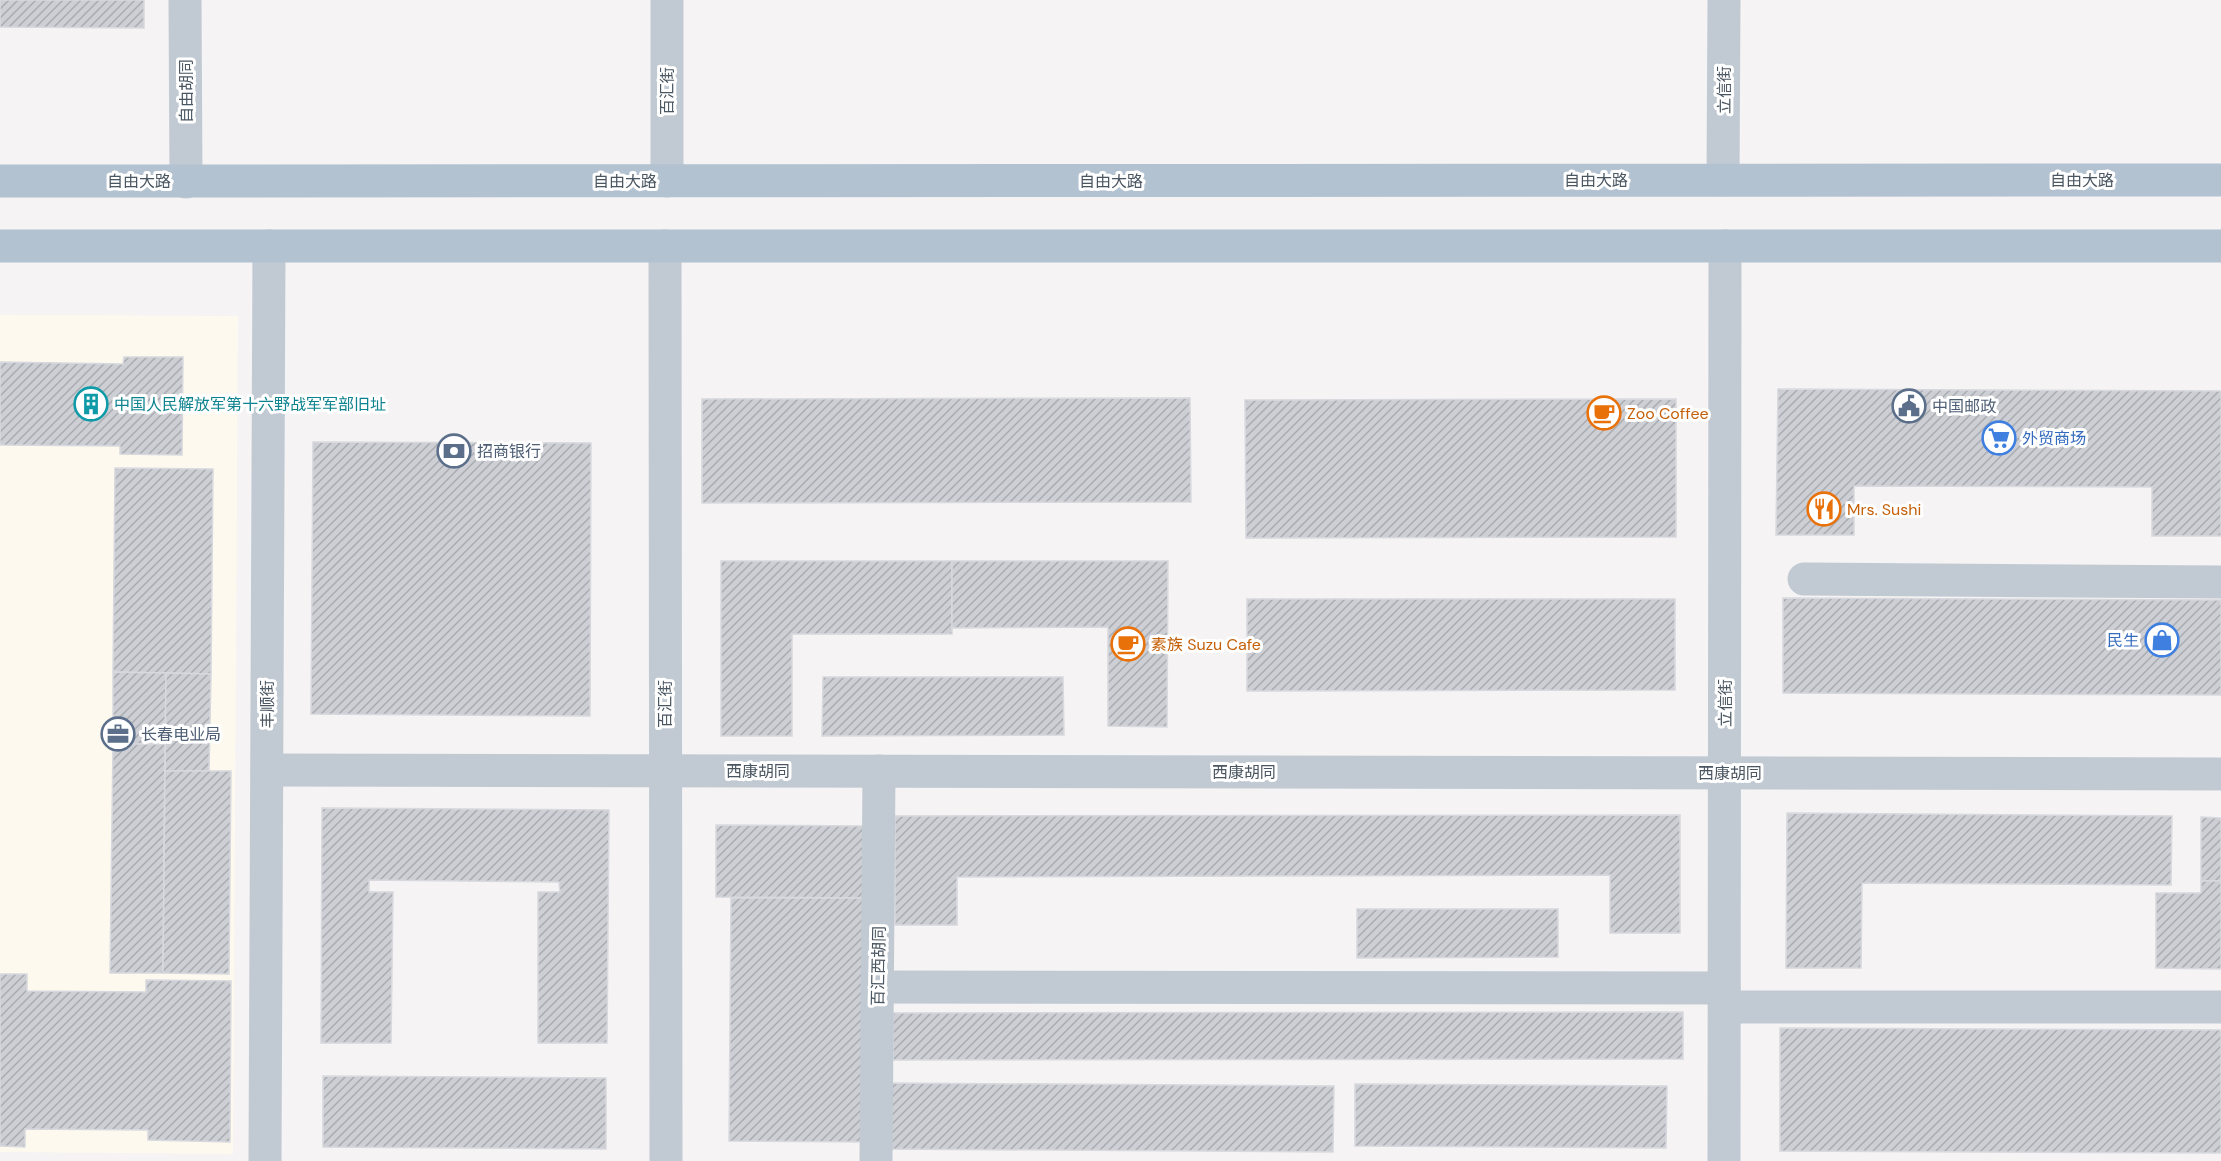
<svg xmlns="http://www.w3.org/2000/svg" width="2221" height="1161" viewBox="0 0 2221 1161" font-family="'DM Sans','Noto Sans SC',sans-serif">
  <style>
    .commercial { fill: #fdf9ef }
    .building { fill: url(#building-hatch); stroke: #d7d9de; stroke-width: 1.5 }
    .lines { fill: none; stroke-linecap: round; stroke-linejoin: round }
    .minor { stroke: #c1cad2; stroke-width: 33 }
    .major { stroke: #b3c2d1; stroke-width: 33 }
    .labels { text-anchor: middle; stroke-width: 6; stroke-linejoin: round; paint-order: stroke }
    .street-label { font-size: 16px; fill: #4a5661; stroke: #fff }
    .culture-label { font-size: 16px; fill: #0d838f; stroke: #fff; text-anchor: start }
    .service-label { font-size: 16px; fill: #4e5e75; stroke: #fff; text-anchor: start }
    .food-label { font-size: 16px; fill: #c56008; stroke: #fff; text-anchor: start }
    .shop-label { font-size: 16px; fill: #366cbe; stroke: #fff; text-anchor: start }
  </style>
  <defs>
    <pattern id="building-hatch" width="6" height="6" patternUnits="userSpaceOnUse" patternTransform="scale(1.5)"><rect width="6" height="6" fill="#cdcfd5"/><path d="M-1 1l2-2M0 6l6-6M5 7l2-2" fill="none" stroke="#a8abb0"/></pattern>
  </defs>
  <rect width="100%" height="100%" fill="#f5f3f3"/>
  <path class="commercial" d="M0,315L238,316L233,1154L0,1152Z"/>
  <g class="building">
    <path d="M0,0H144V28L0,27Z"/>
    <path d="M124,357H183L182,455L120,454V446L0,445V362L123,364Z"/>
    <path d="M1778,389L2221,391V536H2152V487L1854,486V535H1776Z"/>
    <path d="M1190,398L1191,502L702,503V399Z"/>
    <path d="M1676,399V537L1246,538L1245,400Z"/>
    <path d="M313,442L591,443L590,716L311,714Z"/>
    <path d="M115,468L213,469L211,674L113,672Z"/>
    <path d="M721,561H952V634H792V736H721Z"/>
    <path d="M952,561H1168L1167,727L1108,726V627L952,628Z"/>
    <path d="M1783,598L2221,600V695L1783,693Z"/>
    <path d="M1247,599H1675V690L1247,691Z"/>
    <path d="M113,672L166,673L165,744H113Z"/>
    <path d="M166,673L211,674L209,771H165Z"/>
    <path d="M823,677H1063L1064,735L822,736Z"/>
    <path d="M113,744H165L163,973H110Z"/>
    <path d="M165,771H231L229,974L163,973Z"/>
    <path d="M322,808L609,810L607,1043H538V892H560L559,882L369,880V892H393L391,1043H321Z"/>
    <path d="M1787,813L2172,816L2171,885L1862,883L1861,968H1786Z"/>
    <path d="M1680,815V933H1610V875L957,877V925H895V816Z"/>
    <path d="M2201,817L2221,818V881H2201Z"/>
    <path d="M716,825L865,826L864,898L716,897Z"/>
    <path d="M2201,881H2221V969L2156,968V893H2201Z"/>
    <path d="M731,898H864L863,1142L729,1141Z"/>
    <path d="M1357,909H1558V957L1357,958Z"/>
    <path d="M0,974H27V991L146,992V980L231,981L230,1142L148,1140V1130L25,1129V1147L0,1146Z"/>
    <path d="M1683,1012V1059L893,1060V1013Z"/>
    <path d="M1780,1028L2221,1030V1153L1780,1151Z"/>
    <path d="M323,1076L606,1078V1149L323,1147Z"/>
    <path d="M886,1083L1334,1086L1333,1152L886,1149Z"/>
    <path d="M1355,1084L1667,1086L1666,1148L1355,1146Z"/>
  </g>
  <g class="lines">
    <g class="minor">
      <path d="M185,0L186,182"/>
      <path d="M667,0V181"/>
      <path d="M1723,180L1724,0"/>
      <path d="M665,246L666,1161"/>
      <path d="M1804,579L2221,582"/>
      <path d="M267,770L2221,774"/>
      <path d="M877,987L1724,988"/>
      <path d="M1725,1007H2221"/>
      <path d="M265,1161L269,246"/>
      <path d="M876,1161L879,771"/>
      <path d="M1724,1161L1725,246"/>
    </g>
    <g class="major">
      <path d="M0,181L2221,180"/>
      <path d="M0,246H2221"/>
    </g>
  </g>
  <defs>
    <g id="building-ring" transform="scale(1.725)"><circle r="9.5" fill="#fff" stroke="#0f9aa8" stroke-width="1.5"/><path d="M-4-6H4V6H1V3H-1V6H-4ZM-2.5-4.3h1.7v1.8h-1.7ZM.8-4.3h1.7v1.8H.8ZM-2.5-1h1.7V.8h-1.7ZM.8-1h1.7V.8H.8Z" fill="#0f9aa8"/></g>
    <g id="civic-ring" transform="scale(1.725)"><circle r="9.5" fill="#fff" stroke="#5c6f8a" stroke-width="1.5"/><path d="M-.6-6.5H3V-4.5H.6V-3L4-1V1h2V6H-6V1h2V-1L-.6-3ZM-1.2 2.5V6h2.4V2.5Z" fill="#5c6f8a"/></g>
    <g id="cafe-ring" transform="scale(1.725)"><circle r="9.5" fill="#fff" stroke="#e8710a" stroke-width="1.5"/><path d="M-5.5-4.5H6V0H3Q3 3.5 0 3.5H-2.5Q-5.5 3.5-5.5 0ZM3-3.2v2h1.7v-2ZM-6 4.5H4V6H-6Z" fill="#e8710a"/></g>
    <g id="supermarket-ring" transform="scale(1.725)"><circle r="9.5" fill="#fff" stroke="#3f7fe0" stroke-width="1.5"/><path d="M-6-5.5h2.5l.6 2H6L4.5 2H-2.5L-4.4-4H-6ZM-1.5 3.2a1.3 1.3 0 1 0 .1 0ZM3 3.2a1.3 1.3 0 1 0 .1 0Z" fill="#3f7fe0"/></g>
    <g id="bank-ring" transform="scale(1.725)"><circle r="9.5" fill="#fff" stroke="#5c6f8a" stroke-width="1.5"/><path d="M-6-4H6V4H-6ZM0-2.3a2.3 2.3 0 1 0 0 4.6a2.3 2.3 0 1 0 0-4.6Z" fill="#5c6f8a"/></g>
    <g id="restaurant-ring" transform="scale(1.725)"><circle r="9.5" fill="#fff" stroke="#e8710a" stroke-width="1.5"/><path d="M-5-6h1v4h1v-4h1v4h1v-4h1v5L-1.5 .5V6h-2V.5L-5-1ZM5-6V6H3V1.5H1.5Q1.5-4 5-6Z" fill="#e8710a"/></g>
    <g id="shop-ring" transform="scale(1.725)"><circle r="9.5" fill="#fff" stroke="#3f7fe0" stroke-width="1.5"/><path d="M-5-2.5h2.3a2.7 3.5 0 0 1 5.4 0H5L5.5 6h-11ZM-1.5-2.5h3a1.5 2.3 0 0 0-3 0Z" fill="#3f7fe0"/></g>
    <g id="office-ring" transform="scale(1.725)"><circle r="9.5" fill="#fff" stroke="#5c6f8a" stroke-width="1.5"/><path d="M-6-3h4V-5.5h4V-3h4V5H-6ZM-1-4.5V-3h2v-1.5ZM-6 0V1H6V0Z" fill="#5c6f8a"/></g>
  </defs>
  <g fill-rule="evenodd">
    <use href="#building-ring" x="91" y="404"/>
    <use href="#civic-ring" x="1909" y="406"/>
    <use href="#cafe-ring" x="1604" y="413"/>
    <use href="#supermarket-ring" x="1999" y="438"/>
    <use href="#bank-ring" x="454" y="451"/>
    <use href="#restaurant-ring" x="1824" y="509"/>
    <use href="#shop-ring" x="2162" y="640"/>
    <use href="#cafe-ring" x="1128" y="644"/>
    <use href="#office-ring" x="118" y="734"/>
  </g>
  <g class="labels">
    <g class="street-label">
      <text transform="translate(1724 90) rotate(-90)" y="6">立信街</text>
      <text transform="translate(186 91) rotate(-90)" y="6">自由胡同</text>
      <text transform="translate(667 91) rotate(-90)" y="6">百汇街</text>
      <text x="1596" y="186">自由大路</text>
      <text x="2082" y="186">自由大路</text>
      <text x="139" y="187">自由大路</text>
      <text x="625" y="187">自由大路</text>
      <text x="1111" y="187">自由大路</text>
      <text transform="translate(1725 703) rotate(-90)" y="6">立信街</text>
      <text transform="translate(267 704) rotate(-90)" y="6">丰顺街</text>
      <text transform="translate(665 704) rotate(-90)" y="6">百汇街</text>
      <text x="758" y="777">西康胡同</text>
      <text x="1244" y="778">西康胡同</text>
      <text x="1730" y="779">西康胡同</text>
      <text transform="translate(878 966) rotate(-89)" y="6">百汇西胡同</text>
    </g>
    <g class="culture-label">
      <text x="114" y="410">中国人民解放军第十六野战军军部旧址</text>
    </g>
    <g class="service-label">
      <text x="1932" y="412">中国邮政</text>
      <text x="477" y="457">招商银行</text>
      <text x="141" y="740">长春电业局</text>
    </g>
    <g class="food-label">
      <text x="1627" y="419">Zoo Coffee</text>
      <text x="1847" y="515">Mrs. Sushi</text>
      <text x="1151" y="650">素族 Suzu Cafe</text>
    </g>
    <g class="shop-label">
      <text x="2022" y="444">外贸商场</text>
      <text x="2139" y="646" text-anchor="end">民生</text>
    </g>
  </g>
</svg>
